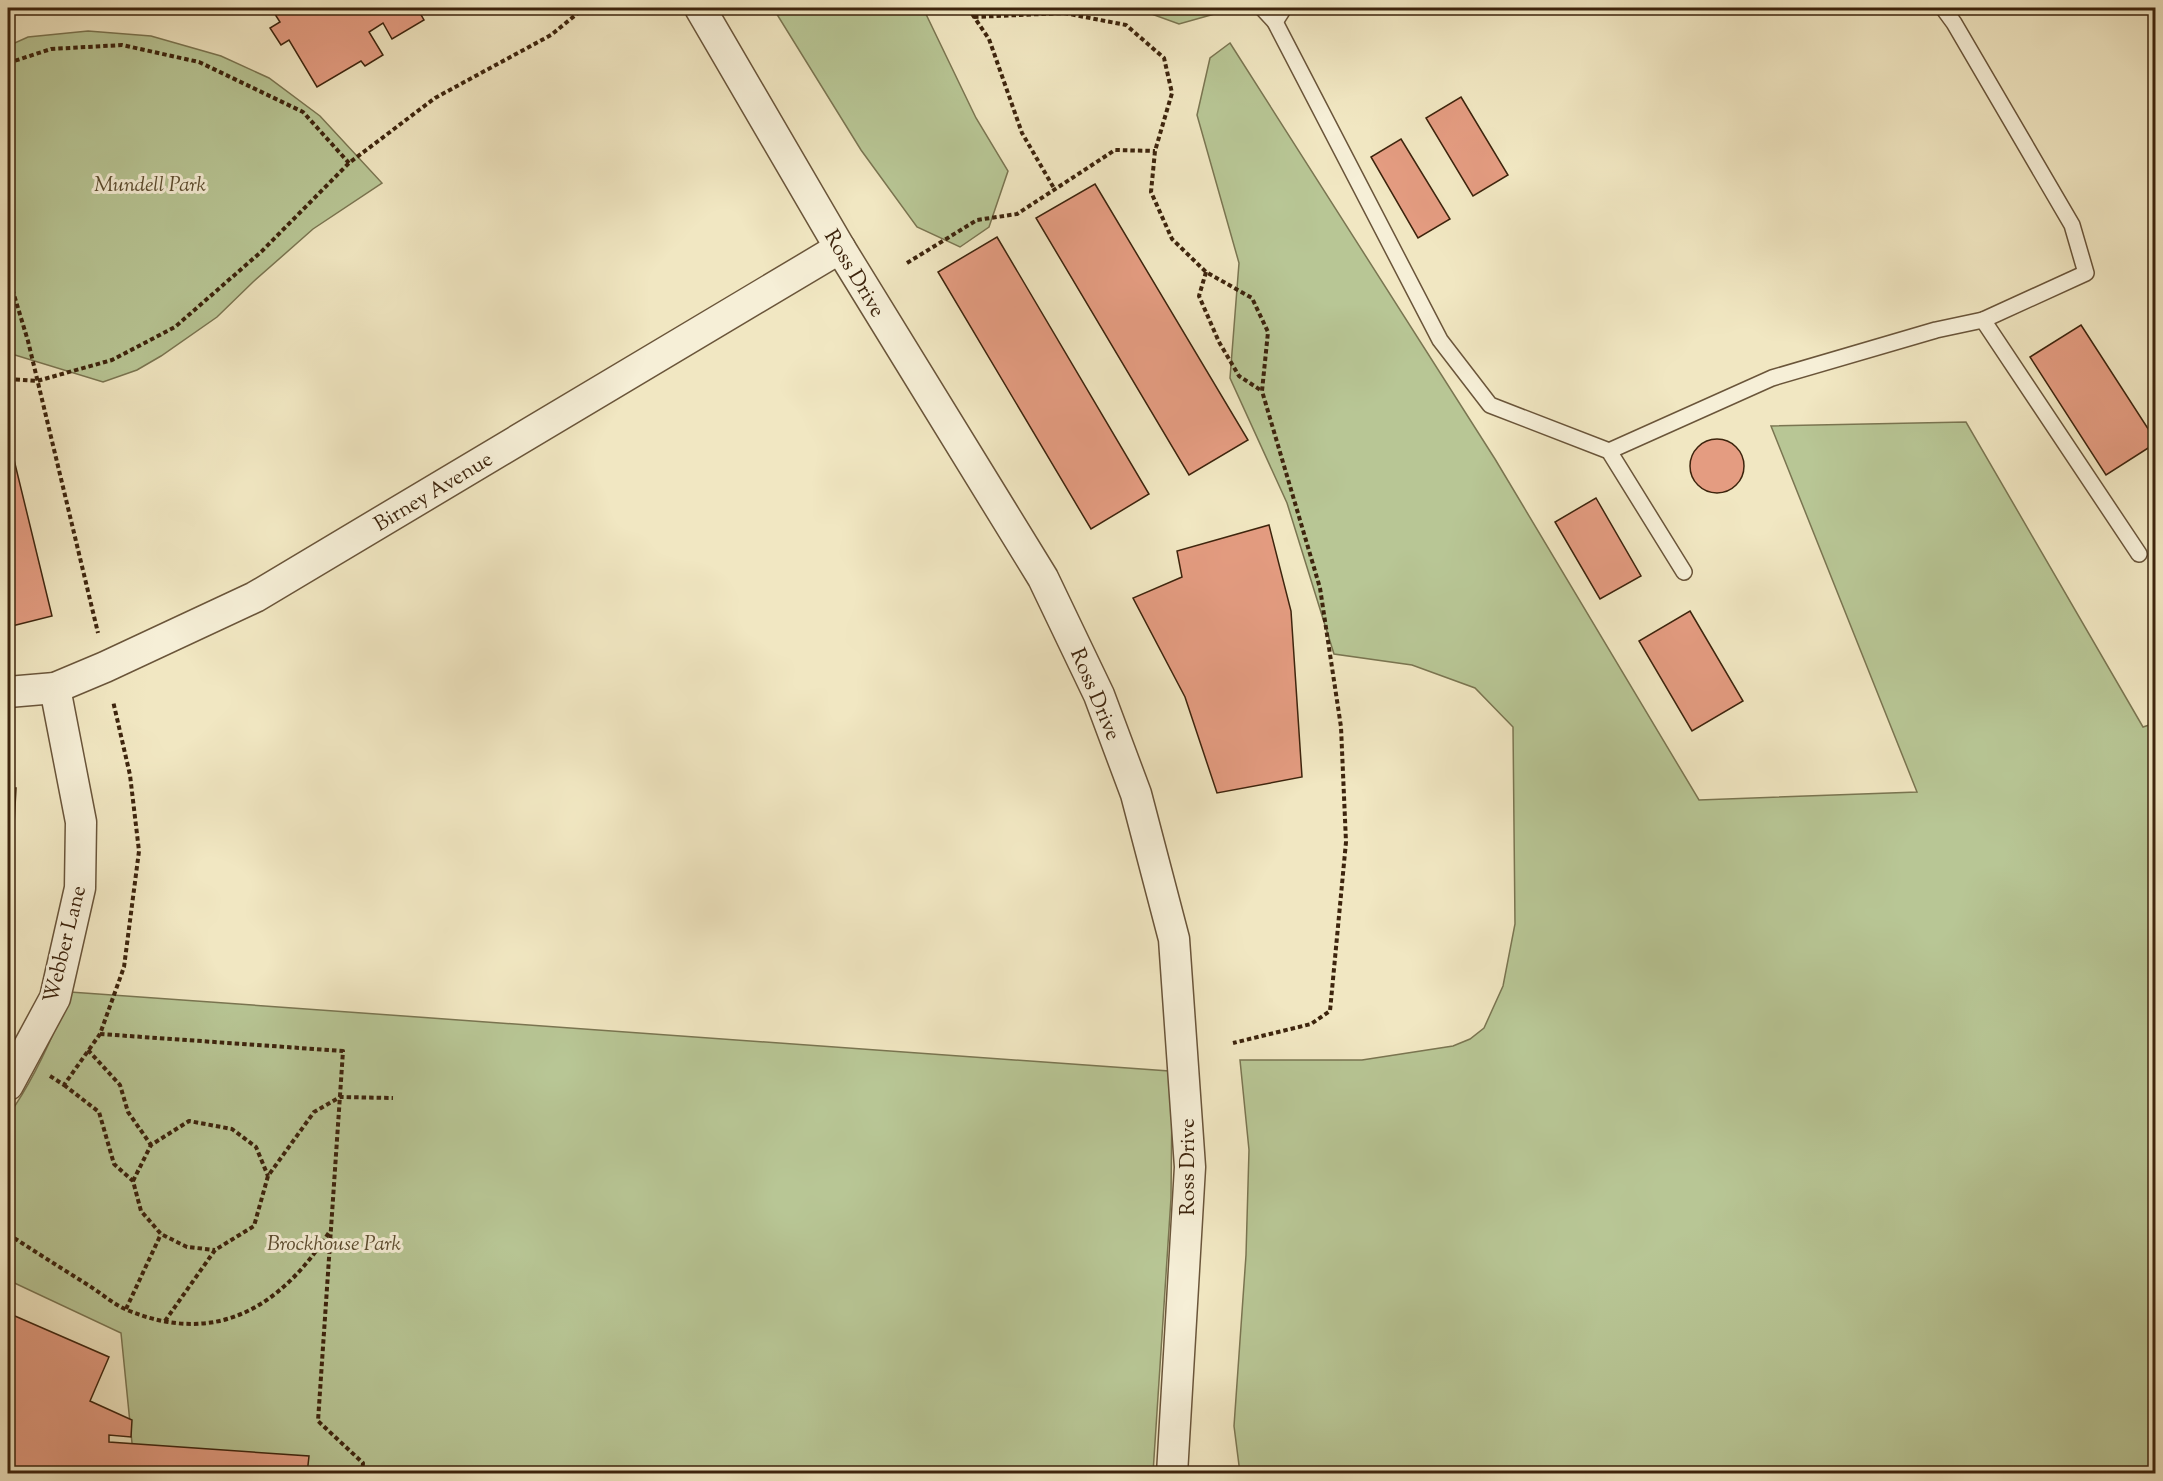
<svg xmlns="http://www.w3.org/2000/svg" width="2163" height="1481" viewBox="0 0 2163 1481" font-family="'Sorts Mill Goudy',serif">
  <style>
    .green { fill: #b8c695; stroke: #7a7551; stroke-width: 1.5 }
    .building { fill: #e49c81; stroke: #3d240d; stroke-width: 1.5 }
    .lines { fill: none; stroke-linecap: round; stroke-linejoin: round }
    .lane-casing { stroke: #6a553a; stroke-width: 18 }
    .street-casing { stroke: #6a553a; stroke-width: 33 }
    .path { stroke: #3d240d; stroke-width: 4; stroke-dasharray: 4.5 3; stroke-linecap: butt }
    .lane { stroke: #f6efd7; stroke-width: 15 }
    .street { stroke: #f6efd7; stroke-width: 30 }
    .labels { text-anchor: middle; stroke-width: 6; stroke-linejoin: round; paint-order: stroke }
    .park-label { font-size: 21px; font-style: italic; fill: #5c4c2f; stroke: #f6efd7 }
    .street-label { font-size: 21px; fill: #3d240d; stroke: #f6efd7 }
  </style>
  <rect width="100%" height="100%" fill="#f1e7c2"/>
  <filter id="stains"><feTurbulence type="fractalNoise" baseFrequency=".00333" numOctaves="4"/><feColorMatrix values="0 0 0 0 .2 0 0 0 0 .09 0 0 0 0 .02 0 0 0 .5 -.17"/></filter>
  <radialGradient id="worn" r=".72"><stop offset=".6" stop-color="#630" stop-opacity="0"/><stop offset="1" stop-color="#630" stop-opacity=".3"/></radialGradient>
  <g class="green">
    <path d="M773,8H923L976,118L1008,171L989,227L960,247L917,227L861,150Z"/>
    <path d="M1135,8H1215L1218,13L1179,24Z"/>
    <path d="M88,31L151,36L221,56L269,78L320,116L382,183L313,229L253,282L217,317L161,356L137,370L103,382L15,355H8V46L28,37Z"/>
    <path d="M1230,43L1495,459L1699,800L1917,792L1771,426L1966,422L2143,727L2155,723V1473H1240L1234,1426L1246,1255L1249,1150L1240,1060H1362L1453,1046L1470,1039L1484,1028L1503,986L1515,924L1513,727L1475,688L1412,665L1334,654L1287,503L1230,378L1239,263L1197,115L1210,58Z"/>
    <path d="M70,992L1169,1071L1172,1098L1171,1198L1153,1473H135L121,1333L8,1280V1116C35,1078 54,1035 70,992Z"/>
  </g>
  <g class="building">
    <path d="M271,8H430L420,13L424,20L392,39L383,23L369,32L383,55L365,66L361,61L317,87L289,40L281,45L270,28L280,22Z"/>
    <path d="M1461,97L1508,175L1473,196L1426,118Z"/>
    <path d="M1401,139L1450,219L1418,238L1371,157Z"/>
    <path d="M1095,184L1248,440L1189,475L1036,218Z"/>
    <path d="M997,237L1149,494L1091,529L938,272Z"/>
    <path d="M2081,325L2156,441V443L2106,475L2030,357Z"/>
    <path d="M8,435L52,616L8,627Z"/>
    <circle cx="1717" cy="466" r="27"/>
    <path d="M1596,498L1641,576L1600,599L1555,522Z"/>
    <path d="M1269,525L1291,611L1302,777L1217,793L1185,697L1133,598L1182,577L1177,551Z"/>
    <path d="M1690,611L1743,701L1692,731L1639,641Z"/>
    <path d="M8,766H13L11,788H16L8,938Z"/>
    <path d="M8,1313L109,1357L90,1401L132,1420L131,1437L109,1435V1442L309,1456L307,1474H8Z"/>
  </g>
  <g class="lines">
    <g class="lane-casing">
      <g id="lane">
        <path d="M1262,8L1275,22L1440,340L1490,405L1609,451L1684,572"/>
        <path d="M1275,22L1284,8"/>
        <path d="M1983,320L2139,554"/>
        <path d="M1609,451L1772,378L1936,330L1983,320L2086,273L2072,225L1954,23L1943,8"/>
      </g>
    </g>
    <g class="street-casing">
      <g id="street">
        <path d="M700,8L840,248L1043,578L1099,695L1136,794L1174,939L1190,1167L1172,1474"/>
        <path d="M8,692L55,688L105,667L255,597L840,248"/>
        <path d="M8,1085L55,998L80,888L81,822L55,688"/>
      </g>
    </g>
    <g class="path">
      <path d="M968,8L989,39L1022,133L1055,190"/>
      <path d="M974,17L1064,13L1126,25L1164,58L1172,93L1155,151L1151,192L1172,239L1206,272L1252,298L1268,332L1262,391L1320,588L1341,727L1346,842L1330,1011L1311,1024L1233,1043"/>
      <path d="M8,63L51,49L122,45L199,62L303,112L349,163"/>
      <path d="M907,263L977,220L1017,214L1115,150L1155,151"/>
      <path d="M1206,272L1199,296L1219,342L1239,376L1262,391"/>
      <path d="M8,275L28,341L98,633"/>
      <path d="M8,379L37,381L112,360L175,327L262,251L349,163L435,98L551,35L584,8"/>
      <path d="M100,1034L343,1051L318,1421L363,1463L362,1474"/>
      <path d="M88,1050L120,1085L128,1112L151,1145"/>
      <path d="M50,1076L64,1085L100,1034L124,967L139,851L130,775L113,701"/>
      <path d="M64,1085L99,1112L114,1164L133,1181L141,1211L161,1234L187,1247L215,1250"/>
      <path d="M133,1181L151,1145L189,1121L232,1129L256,1147L268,1176"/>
      <path d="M8,1234C34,1251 61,1268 88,1285C101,1293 113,1304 127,1310C217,1347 281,1307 330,1231"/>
      <path d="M126,1309L161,1234"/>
      <path d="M165,1321L215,1250L254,1226L268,1176L314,1112L340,1097L393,1098"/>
    </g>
    <use href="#lane" class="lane"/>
    <use href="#street" class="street"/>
  </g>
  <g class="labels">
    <g class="park-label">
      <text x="150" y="191">Mundell Park</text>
      <text x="334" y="1250">Brockhouse Park</text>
    </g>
    <g class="street-label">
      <text transform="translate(855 273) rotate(59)" y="7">Ross Drive</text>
      <text transform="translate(433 491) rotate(-31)" y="7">Birney Avenue</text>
      <text transform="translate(1096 694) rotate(67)" y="7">Ross Drive</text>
      <text transform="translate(64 944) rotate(-76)" y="7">Webber Lane</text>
      <text transform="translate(1187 1167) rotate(-90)" y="7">Ross Drive</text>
    </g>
  </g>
  <rect width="2163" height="1481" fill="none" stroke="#f1e7c2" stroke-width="30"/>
  <rect x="9" y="9" width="2145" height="1463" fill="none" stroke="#3d240d" stroke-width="3"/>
  <rect x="15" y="15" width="2133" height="1451" fill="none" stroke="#3d240d" stroke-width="1.5"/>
  <rect width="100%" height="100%" filter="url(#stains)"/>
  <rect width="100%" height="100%" fill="url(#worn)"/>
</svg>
